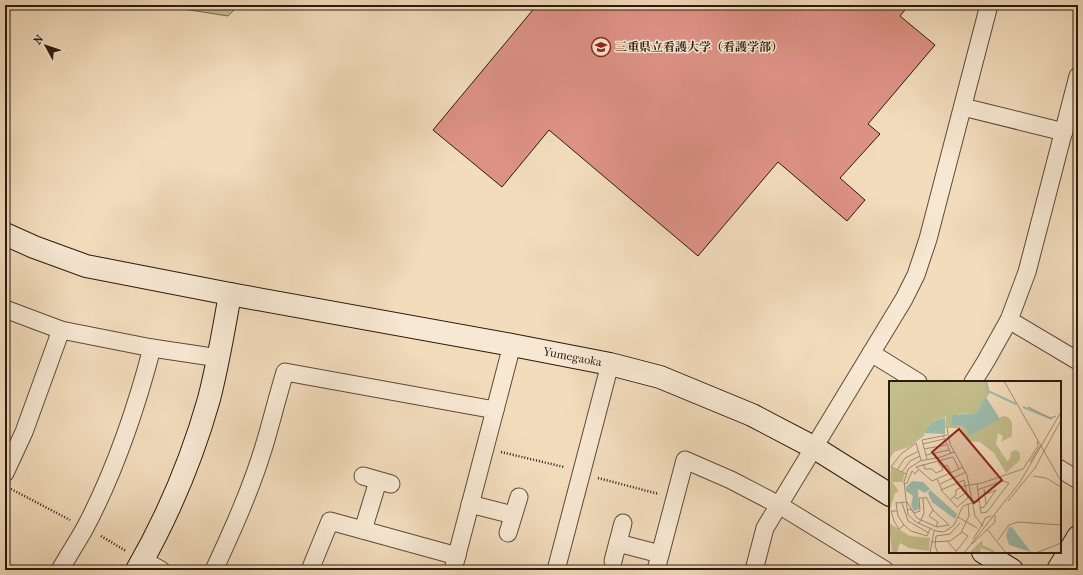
<svg xmlns="http://www.w3.org/2000/svg" width="1083" height="575" viewBox="0 0 1083 575" font-family="'IM FELL French Canon','Noto Serif JP',serif">
  <style>
    .green { fill: #c3be8b; stroke: #786c4c }
    .building { fill: #dd9286; stroke: #2c1a0c }
    .lines { fill: none; stroke-linecap: round; stroke-linejoin: round }
    .street-casing { stroke: #5e4a38; stroke-width: 19 }
    .secondary-casing { stroke: #2c1a0c; stroke-width: 24 }
    .path { stroke: #2c1a0c; stroke-width: 2.5; stroke-dasharray: 1 2; stroke-linecap: butt }
    .street { stroke: #f7e8d3; stroke-width: 17 }
    .secondary { stroke: #f7e8d3; stroke-width: 22 }
    .labels { text-anchor: middle; stroke-width: 3; stroke-linejoin: round; paint-order: stroke }
    .poi-label { font-size: 12px; font-weight: bold; fill: #2c1a0c; stroke: #f7e8d3; text-anchor: start }
    .street-label { font-size: 12px; fill: #2c1a0c; stroke: #f7e8d3 }
    .inset-river { fill: none; stroke: #9cbcac; stroke-width: 2 }
    .inset-road { fill: none; stroke: #a38e76; stroke-width: 1 }
    .view { fill: #8f2418; fill-opacity: 0.15; stroke: #8f2418; stroke-width: 2 }
    .inset-edge { fill: none; stroke: #2c1a0c; stroke-width: 2 }
  </style>
  <rect width="100%" height="100%" fill="#f2dcbc"/>
  <filter id="stains"><feTurbulence type="fractalNoise" baseFrequency=".005" numOctaves="4"/><feColorMatrix values="0 0 0 0 .2 0 0 0 0 .09 0 0 0 0 .02 0 0 0 .5 -.17"/></filter>
  <radialGradient id="worn" r=".72"><stop offset=".6" stop-color="#630" stop-opacity="0"/><stop offset="1" stop-color="#630" stop-opacity=".3"/></radialGradient>
  <path class="green" d="M158,5H239L228,16Z"/>
  <path class="building" d="M537,5H909L900,16L935,45L868,124L880,134L840,178L865,200L847,221L778,162L698,256L549,130L502,187L433,130Z"/>
  <g class="lines">
    <g class="street-casing">
      <g id="street">
        <path d="M963,107L1064,132"/>
        <path d="M5,309L61,330L152,348L219,358"/>
        <path d="M1009,320L1078,361"/>
        <path d="M871,353L918,382"/>
        <path d="M973,382L986,361L1009,320L1027,272L1078,76"/>
        <path d="M1060,469L1078,480"/>
        <path d="M5,473L24,432L61,330"/>
        <path d="M363,476L391,484"/>
        <path d="M470,504L513,515"/>
        <path d="M363,530L378,481"/>
        <path d="M508,533L519,497"/>
        <path d="M618,543L660,554"/>
        <path d="M143,560L161,570"/>
        <path d="M613,561L623,523"/>
        <path d="M60,570C68,556 77,542 85,528C115,471 136,409 152,348"/>
        <path d="M214,570C233,529 252,487 265,443C272,419 278,395 285,372L495,410"/>
        <path d="M310,570L330,521L457,556"/>
        <path d="M453,570L512,345"/>
        <path d="M556,570L610,364"/>
        <path d="M656,570L685,460L731,480L779,505L885,570"/>
        <path d="M754,570L765,528L904,299L916,275L928,239L989,5"/>
      </g>
    </g>
    <g class="secondary-casing">
      <g id="secondary">
        <path id="s1" d="M5,234L34,247L86,266L230,294L512,345L610,364L660,377L752,415L815,448L890,495"/>
        <path d="M983,552L1012,570"/>
        <path d="M137,570C168,516 192,459 209,399C218,364 224,329 230,294"/>
        <path d="M1058,570L1078,537"/>
      </g>
    </g>
    <g class="path">
      <path d="M501,452L564,467"/>
      <path d="M598,478L659,494"/>
      <path d="M11,489L70,520"/>
      <path d="M101,536L126,551"/>
    </g>
    <use href="#street" class="street"/>
    <use href="#secondary" class="secondary"/>
  </g>
  <defs>
    <g id="university-ring" transform="scale(1)"><circle r="9.5" fill="#f7e8d3" stroke="#8f2418" stroke-width="1.5"/><path d="M0-5L7-2L0 1L-7-2ZM-4 1L0 2.5L4 1V4Q0 6-4 4Z" fill="#8f2418"/></g>
  </defs>
  <g fill-rule="evenodd">
    <use href="#university-ring" x="601" y="47"/>
  </g>
  <g class="labels">
    <g class="poi-label">
      <text x="615" y="51">三重県立看護大学（看護学部）</text>
    </g>
    <g class="street-label">
      <text dy="4" stroke="none"><textPath href="#s1" startOffset="582">Yumegaoka</textPath></text>
    </g>
  </g>
  <g transform="translate(889 381)">
    <rect width="172" height="172" fill="#f2dcbc"/>
    <path d="M0,0H98L101,12L90,27L87,32L68,33L67,45L76,46L80,54L114,35L119,36L123,41V55L112,61L114,55L109,52L107,63L118,80L121,78L122,71L127,69L131,72V79L117,92L105,72L91,61L78,60L72,47H56L57,35L43,41L34,52L36,54L20,66L5,71L0,79ZM2,87L15,93L14,101H3L10,110L6,112L0,132ZM0,142L21,155L41,157L40,170L20,167L11,162L8,172H3ZM93,159L94,164L106,170L105,172L92,167L91,172H80Z" fill="#c3be8b"/>
    <path d="M97,16L111,38L80,55L76,46L63,44V34L87,32ZM56,36V53L34,52L43,41ZM23,100L34,101L41,108L36,112L29,108L30,128L25,130L22,124L24,115L17,110V106ZM41,109L68,133L66,138L43,121L39,112ZM120,146H123L142,171L120,164L117,154Z" fill="#9cbcac"/>
    <path class="inset-river" d="M97,0L99,10L127,23M134,26L163,38"/>
    <path class="inset-road" d="M115,0L172,100M139,26L161,37L167,35M58,47L61,63L78,94L86,135L94,145M54,54L62,73M34,63L55,58M35,68L57,64M65,71L52,76L31,80L19,88L15,101L19,134L27,141L47,150L55,151L65,144L74,125L90,120M37,74L60,69M49,77L50,83L53,86L58,84L62,92M38,78L33,59L58,54M141,81L151,65M34,83L36,88H43L47,92L54,89L53,86M70,88L64,76L27,86L43,100L70,88L74,86M8,89L16,77L30,70M13,91L21,80L31,75M17,93L2,86L12,73L27,62L32,79M144,95L157,97L172,106M48,98L53,109M75,99L79,117L68,126L52,109ZM15,103L18,102L23,90L26,93L29,89M51,103L77,91M88,103L92,132L98,131L120,102L114,100L88,109M95,108L97,123M65,115L68,118L78,111M61,119L67,114V109L75,105L93,102L134,88L149,65L148,60M119,120L146,87L172,39M17,121L7,122L9,135L15,144L22,150L38,155L41,148M18,121L25,132L31,130L30,117H35M13,122L19,140L40,152M91,127L95,126L107,109L95,114M18,129L22,128L28,137L32,139L48,146L60,144L44,129L37,116L34,118L35,130V132L32,139L30,142M44,129L40,135L49,141L47,146M8,130H2L5,140L10,148L15,144M69,136L88,147M93,145L96,137L102,135M98,148L117,172M84,158L93,144M109,159L120,144L129,141L172,144M58,160L67,170M42,161L61,160L72,152L80,135L79,122M83,163L106,141V134M41,172L45,150M49,172L46,165L47,155L61,153L71,142M66,172L79,155L73,151M75,172L131,101L172,31M147,172L172,162"/>
    <path class="view" d="M70,48L113,99L85,122L43,71Z"/>
    <rect width="172" height="172" class="inset-edge"/>
  </g>
  <rect width="1083" height="575" fill="none" stroke="#f2dcbc" stroke-width="20"/>
  <rect x="6" y="6" width="1071" height="563" fill="none" stroke="#2c1a0c" stroke-width="2"/>
  <rect x="10" y="10" width="1063" height="555" fill="none" stroke="#2c1a0c"/>
  <g transform="translate(46 46) rotate(310)" stroke="#f7e8d3" stroke-width="3" paint-order="stroke">
  <path d="M0-3L7 15L0 10L-7 15Z" fill="#2c1a0c"/>
  <text y="-6" font-size="11" font-weight="bold" text-anchor="middle" fill="#2c1a0c">N</text>
  </g>
  <rect width="100%" height="100%" filter="url(#stains)"/>
  <rect width="100%" height="100%" fill="url(#worn)"/>
</svg>
